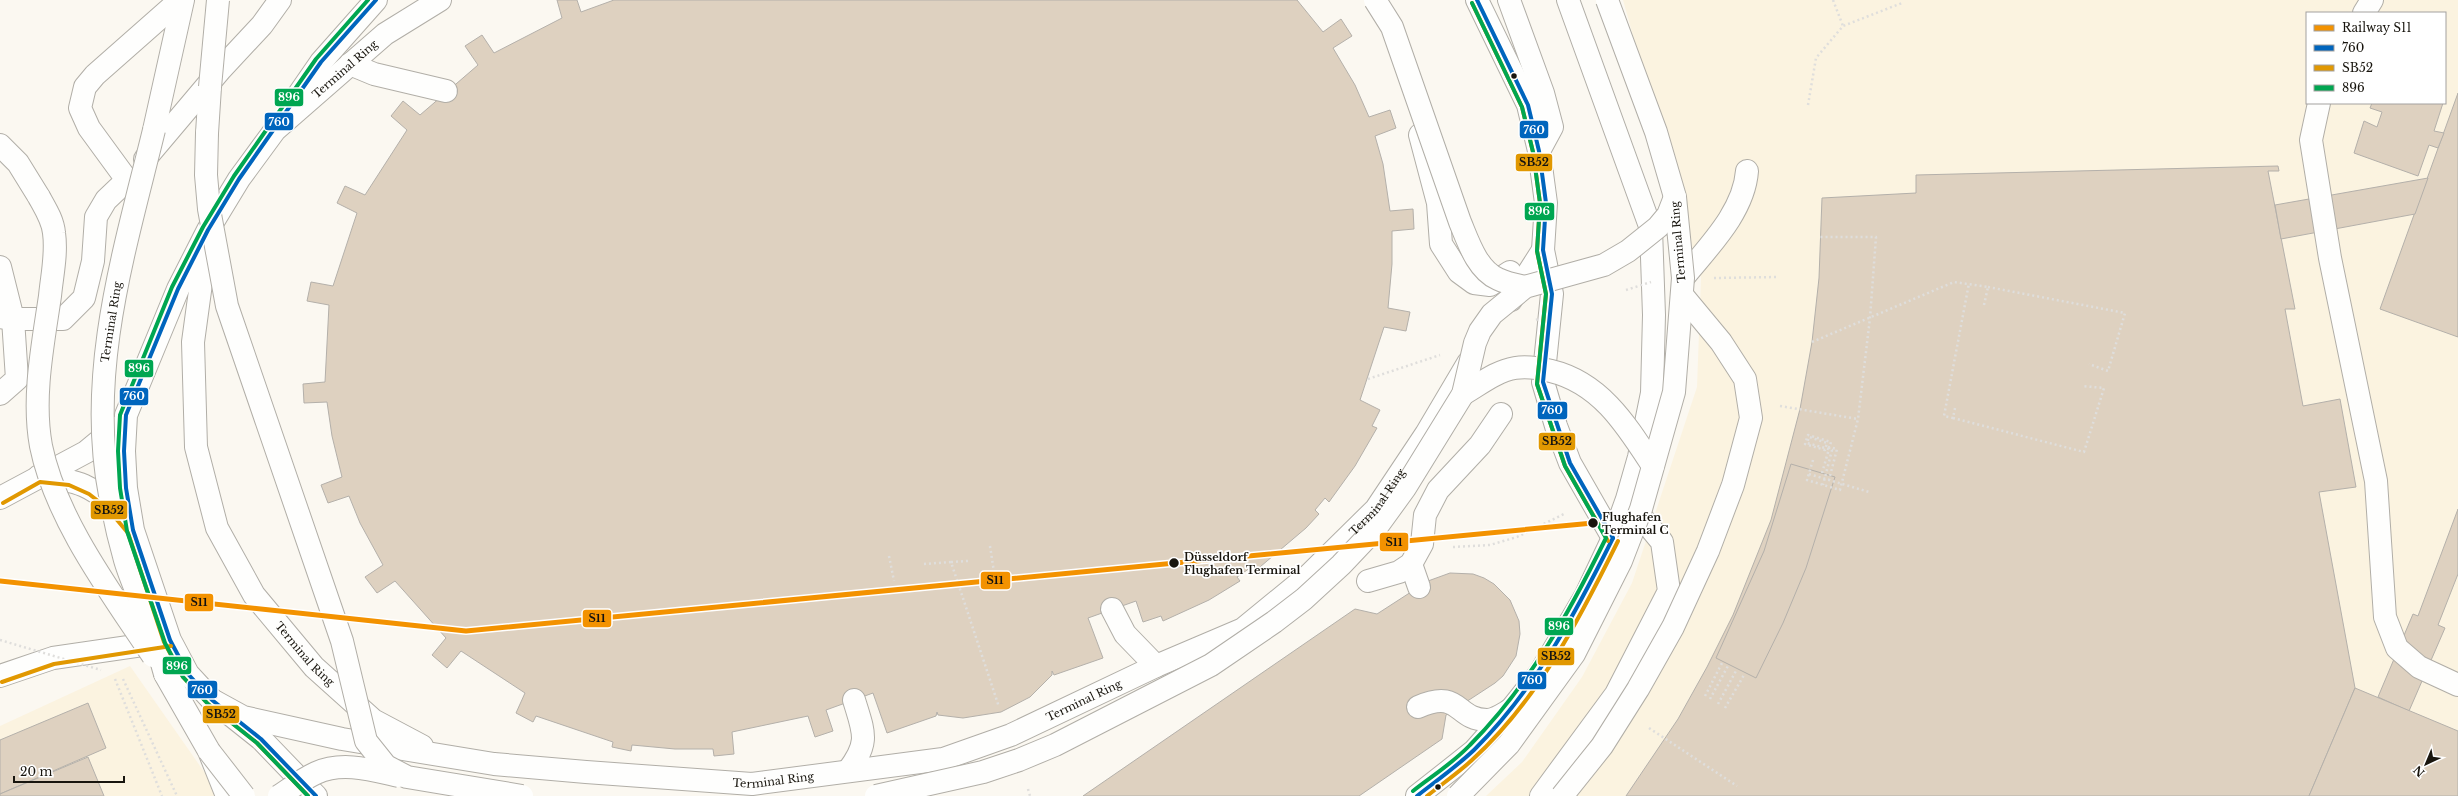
<svg xmlns="http://www.w3.org/2000/svg" width="2458" height="796" viewBox="0 0 2458 796" font-family="'Libre Baskerville',serif">
  <style>
    .built { fill: #fbf3e0; fill-rule: evenodd }
    .building { fill: #ded1c0; stroke: #b4b0aa }
    .lines { fill: none; stroke-linecap: round; stroke-linejoin: round }
    .minor-casing { stroke: #b1aea7; stroke-width: 24 }
    .path { stroke: #dfdedc; stroke-width: 2.5; stroke-dasharray: 2 3; stroke-linecap: butt }
    .minor { stroke: #fefefd; stroke-width: 22 }
    .minor-bridge-casing { stroke: #b1aea7; stroke-width: 24; stroke-linecap: butt }
    .path-bridge { stroke: #dfdedc; stroke-width: 2.5; stroke-dasharray: 2 3; stroke-linecap: butt }
    .minor-bridge { stroke: #fefefd; stroke-width: 22 }
    .bus-1-casing { stroke: #fff; stroke-width: 7 }
    .bus-2-casing { stroke: #fff; stroke-width: 7 }
    .bus-3-casing { stroke: #fff; stroke-width: 7 }
    .bus-1 { stroke: #0065bd; stroke-width: 4 }
    .bus-2 { stroke: #e19801; stroke-width: 4 }
    .bus-3 { stroke: #00a651; stroke-width: 4 }
    .rail-1-casing { stroke: #fff; stroke-width: 8 }
    .rail-1 { stroke: #f39200; stroke-width: 5 }
    .bus-dot { fill: #18150e; stroke: #fff; stroke-width: 1.5 }
    .labels { text-anchor: middle; stroke-width: 3.5; stroke-linejoin: round; paint-order: stroke }
    .street-label { font-size: 11px; fill: #18150e; stroke: #fff }
    .stop-label { font-size: 11px; font-weight: bold; fill: #18150e; stroke: #fff; text-anchor: start }
    .line-badge { stroke: #fff; stroke-width: 1.5 }
    .badge-label { font-size: 11px; text-anchor: middle; font-weight: bold; fill: #fff }
    .pale-badge-label { font-size: 11px; text-anchor: middle; font-weight: bold; fill: #111 }
  </style>
  <rect width="100%" height="100%" fill="#fbf8f1"/>
  <g class="built">
    <path d="M1623,0H2458V796H1486L1522,762L1582,677L1632,583L1697,387L1701,278ZM2307,13H2445V103H2307Z"/>
    <path d="M130,666L221,796H0V726Z"/>
  </g>
  <g class="building">
    <path d="M557,0H577L581,12L614,0H1297L1323,32L1341,19L1352,36L1333,48L1355,85L1369,117L1390,110L1396,128L1375,136L1383,164L1390,211L1413,209L1414,229L1392,231V264L1388,308L1410,312L1406,331L1384,327L1360,400L1380,410L1372,426L1377,428L1355,466L1329,502L1325,498L1315,510L1319,514L1306,528L1254,572L1250,568L1237,577L1240,581L1209,600L1163,621L1161,616L1143,622L1136,601L1088,618L1103,658L1054,675L1052,671V675L1030,697L1001,712L963,718L938,715L937,712L936,716L887,733L873,693L826,710L833,731L815,737L808,716L732,732L734,754L714,756L713,749H675L632,745L631,751L612,747L613,742L536,716L533,722L516,713L525,693L461,651L447,668L432,655L446,638L395,581L377,593L365,577L383,565L360,523L349,496L328,503L321,485L342,477L332,436L327,402L304,403L303,384L325,382L329,305L307,301L311,282L333,286L357,213L337,203L345,186L365,195L407,130L391,116L403,101L420,115L478,65L465,46L482,35L494,53L562,18Z"/>
    <path d="M2458,93V337L2380,309Z"/>
    <path d="M2372,103H2443L2434,131L2444,133L2438,148L2429,145L2418,176L2354,153L2364,121L2377,127L2382,112L2370,108Z"/>
    <path d="M2278,166L2279,171H2268L2295,309H2285L2303,406L2340,399L2356,487L2319,492L2355,688L2309,796H1626L1678,719L1707,667L1733,615L1771,520L1800,409L1812,342L1819,278L1822,198L1916,193V175Z"/>
    <path d="M2428,178L2415,214L2281,239L2275,205Z"/>
    <path d="M1791,464L1835,477L1806,568L1783,623L1756,678L1716,658L1764,551Z"/>
    <path d="M2458,509V574L2438,625L2445,628L2409,711L2378,697L2413,614L2418,616Z"/>
    <path d="M1450,573L1473,574L1484,578L1494,584L1510,600L1519,621L1520,634L1516,656L1503,676L1495,683L1446,715L1442,739L1359,796H1083L1355,609L1377,614L1428,581Z"/>
    <path d="M2355,688L2458,731V796H2309Z"/>
    <path d="M88,703L106,748L0,794V740Z"/>
    <path d="M88,757L104,796H0V794Z"/>
  </g>
  <g class="lines">
    <g class="minor-casing">
      <g id="minor">
        <path d="M1477,0L1528,105L1539,151L1546,203L1543,250L1552,294L1543,382L1556,426L1570,463L1613,538"/>
        <path d="M1509,0L1543,93L1552,127L1539,151"/>
        <path d="M2364,13L2372,0"/>
        <path d="M350,64L374,74L446,91"/>
        <path d="M2319,103L2311,140L2330,258L2376,481L2385,617L2397,648L2419,667L2458,685"/>
        <path d="M292,104L321,62L376,0"/>
        <path d="M154,130L183,0"/>
        <path d="M207,133L210,87"/>
        <path d="M1420,135L1438,203L1441,244L1459,272L1474,283L1490,285L1510,272"/>
        <path d="M0,145L18,163L39,197"/>
        <path d="M145,159L221,69L262,25L280,0"/>
        <path id="s1" d="M206,247L193,342L196,447L217,528L254,595L314,667L373,720L422,746"/>
        <path d="M0,267L13,319L17,379L0,394"/>
        <path d="M1683,278C1708,247 1744,212 1747,171"/>
        <path d="M1511,300L1543,250"/>
        <path d="M0,317L13,319H63L84,298L93,261L96,217L106,200L127,180L89,128L80,108L85,87L95,75L180,0"/>
        <path d="M39,476C76,480 95,485 120,514"/>
        <path d="M0,498L86,452L115,428"/>
        <path d="M1411,564L1419,587"/>
        <path d="M1368,581L1399,572L1411,564L1422,544L1425,515L1438,490L1480,445L1501,414"/>
        <path d="M1112,609L1125,634L1156,666"/>
        <path d="M165,674L209,751L227,796"/>
        <path d="M0,676L53,658L163,642"/>
        <path id="s2" d="M212,700L243,717L342,739L494,764L586,772L752,784L943,759L1011,735L1156,666L1243,629L1309,575L1376,509L1426,434L1468,363"/>
        <path d="M1418,707C1461,688 1455,720 1487,720C1495,720 1503,714 1510,710"/>
        <path d="M848,771C870,742 864,733 854,700"/>
        <path id="s3" d="M316,796L261,739L212,700L188,674L170,640L133,530L126,488L124,451L126,415L178,289L208,230L239,179L275,130L385,34L440,0"/>
        <path d="M1417,796L1474,751L1512,708L1540,673L1586,595L1613,538L1627,499L1639,457L1652,393L1654,315L1651,229L1568,0"/>
        <path d="M1541,796L1616,694L1669,591L1662,542L1629,502"/>
      </g>
    </g>
    <g class="path">
      <path d="M1833,0L1843,26"/>
      <path d="M1808,105L1816,58L1843,26L1902,3"/>
      <path d="M1988,287L2125,313L2108,371L2089,364"/>
      <path d="M1812,342L1954,282L1988,287L1984,305"/>
      <path d="M1780,406L1858,419"/>
      <path d="M1955,408L1953,418L1944,416L1969,283"/>
      <path d="M1953,418L2084,452L2104,388L2082,386"/>
      <path d="M1828,447L1837,449L1829,480"/>
      <path d="M1813,460L1807,480L1840,490L1858,419L1870,318L1876,237H1820"/>
      <path d="M1822,473L1831,442L1808,435L1805,444L1825,450L1827,443L1809,437L1807,443L1832,450L1823,485"/>
      <path d="M1809,474L1869,492"/>
      <path d="M990,546L994,572"/>
      <path d="M1453,547L1490,545L1517,537L1564,514"/>
      <path d="M889,556L894,581"/>
      <path d="M951,562L968,561"/>
      <path d="M924,564L951,562L999,707"/>
      <path d="M115,679L162,796"/>
      <path d="M123,679L177,796"/>
      <path d="M1705,696L1722,663"/>
      <path d="M1710,699L1729,664"/>
      <path d="M1718,704L1737,669"/>
      <path d="M1725,708L1744,675"/>
      <path d="M1649,728L1737,786"/>
      <path d="M1028,789L1030,796"/>
    </g>
    <use href="#minor" class="minor"/>
    <g class="minor-bridge-casing">
      <g id="minor-bridge">
        <path d="M1375,0L1392,27L1460,222C1468,241 1477,270 1498,279C1506,283 1516,285 1525,287"/>
        <path d="M210,87L218,0"/>
        <path d="M154,130C125,249 86,372 110,495C114,517 119,539 125,560C132,584 144,607 152,630C157,645 161,660 165,674"/>
        <path d="M207,133L206,175L209,209L227,306L342,641L366,741L386,766L407,777L522,796"/>
        <path d="M39,197C45,208 53,220 54,233C57,254 52,275 50,296C43,344 32,398 41,446C56,520 112,594 153,656"/>
        <path d="M1463,394C1479,385 1496,371 1515,368C1527,366 1539,368 1551,371C1601,383 1627,426 1653,466"/>
        <path d="M209,751L244,796"/>
        <path d="M279,796C291,788 303,779 316,773C342,761 372,770 399,776"/>
        <path d="M876,796L983,772L1019,760L1055,745L1211,665L1274,622L1304,599L1341,565L1376,528L1405,488L1463,394L1475,343L1480,331L1492,314L1525,287L1604,265L1628,251L1658,227L1668,215L1675,197"/>
        <path d="M1458,796L1509,744L1574,654L1621,561L1641,509L1674,392L1683,278L1675,197L1656,132L1607,0"/>
        <path d="M1562,796L1602,746L1638,689L1673,627L1708,551L1733,485L1751,418L1745,379L1721,342L1682,295"/>
      </g>
    </g>
    <g class="path-bridge">
      <path d="M1714,278L1779,277"/>
      <path d="M1626,290L1651,282"/>
      <path d="M1536,320L1554,313"/>
      <path d="M1368,379L1440,355"/>
      <path d="M0,640L101,670"/>
    </g>
    <use href="#minor-bridge" class="minor-bridge"/>
    <g class="bus-1-casing">
      <g id="bus-1">
        <path d="M1477,0L1528,105L1539,151L1546,203L1543,250L1552,294L1543,382L1570,463L1613,538"/>
        <path d="M316,796L261,739L212,700L188,674L170,640L133,530L126,488L124,451L126,415L178,289L208,230L239,179L321,62L376,0"/>
        <path d="M1417,796C1436,781 1456,767 1474,750C1535,690 1575,614 1613,538"/>
      </g>
    </g>
    <g class="bus-2-casing">
      <g id="bus-2">
        <path d="M1472,3L1522,107L1533,152L1540,203L1537,251L1546,294L1537,384L1565,466L1608,541"/>
        <path d="M3,503L40,482L69,485L89,494L107,508L128,533L164,642L183,677L208,704L257,743L308,796"/>
        <path d="M2,682L54,664L171,646"/>
        <path d="M1427,796C1442,784 1458,773 1472,760C1538,700 1579,620 1618,541"/>
      </g>
    </g>
    <g class="bus-3-casing">
      <g id="bus-3">
        <path d="M1413,791C1432,776 1453,763 1470,745C1529,686 1569,613 1606,538L1565,466L1537,384L1546,294L1537,251L1540,203L1533,152L1522,107L1472,3"/>
        <path d="M308,796L257,743L208,704L183,677L165,643L127,531L120,488L118,451L120,415L172,287L203,227L234,176L316,59L368,0"/>
      </g>
    </g>
    <use href="#bus-1" class="bus-1"/>
    <use href="#bus-2" class="bus-2"/>
    <use href="#bus-3" class="bus-3"/>
    <g class="rail-1-casing">
      <path id="rail-1" d="M0,581L466,631L1593,523"/>
    </g>
    <use href="#rail-1" class="rail-1"/>
  </g>
  <g class="bus-dot">
    <circle cx="1514" cy="76" r="3.5"/>
    <circle cx="1593" cy="523" r="5.5"/>
    <circle cx="1174" cy="563" r="5.5"/>
    <circle cx="1438" cy="787" r="3.5"/>
  </g>
  <g class="labels">
    <g class="street-label">
      <text dy="4" stroke="none"><textPath href="#s3" startOffset="863">Terminal Ring</textPath></text>
      <text transform="translate(1678 242) rotate(-95)" y="4">Terminal Ring</text>
      <text transform="translate(111 322) rotate(-81)" y="4">Terminal Ring</text>
      <text dy="4" stroke="none"><textPath href="#s2" startOffset="1255">Terminal Ring</textPath></text>
      <text dy="4" stroke="none"><textPath href="#s1" startOffset="439">Terminal Ring</textPath></text>
      <text dy="4" stroke="none"><textPath href="#s2" startOffset="895">Terminal Ring</textPath></text>
      <text dy="4" stroke="none"><textPath href="#s2" startOffset="571">Terminal Ring</textPath></text>
    </g>
    <g class="stop-label">
      <text x="1602" y="521">Flughafen<tspan x="1602" dy="13">Terminal C</tspan></text>
      <text x="1184" y="561">Düsseldorf<tspan x="1184" dy="13">Flughafen Terminal</tspan></text>
    </g>
  </g>
  <g class="line-badge">
    <rect x="274" y="88" width="30" height="19" rx="4" fill="#00a651"/>
    <rect x="264" y="112" width="30" height="19" rx="4" fill="#0065bd"/>
    <rect x="1519" y="120" width="30" height="19" rx="4" fill="#0065bd"/>
    <rect x="1515" y="153" width="38" height="19" rx="4" fill="#e19801"/>
    <rect x="1524" y="202" width="31" height="19" rx="4" fill="#00a651"/>
    <rect x="124" y="359" width="30" height="19" rx="4" fill="#00a651"/>
    <rect x="119" y="387" width="30" height="19" rx="4" fill="#0065bd"/>
    <rect x="1537" y="401" width="31" height="19" rx="4" fill="#0065bd"/>
    <rect x="1538" y="432" width="38" height="19" rx="4" fill="#e19801"/>
    <rect x="90" y="500" width="38" height="20" rx="4" fill="#e19801"/>
    <rect x="1379" y="532" width="30" height="20" rx="4" fill="#f39200"/>
    <rect x="980" y="571" width="31" height="19" rx="4" fill="#f39200"/>
    <rect x="184" y="593" width="30" height="19" rx="4" fill="#f39200"/>
    <rect x="582" y="609" width="30" height="19" rx="4" fill="#f39200"/>
    <rect x="1544" y="617" width="30" height="19" rx="4" fill="#00a651"/>
    <rect x="1537" y="647" width="38" height="19" rx="4" fill="#e19801"/>
    <rect x="162" y="656" width="30" height="19" rx="4" fill="#00a651"/>
    <rect x="1517" y="671" width="30" height="19" rx="4" fill="#0065bd"/>
    <rect x="187" y="680" width="31" height="19" rx="4" fill="#0065bd"/>
    <rect x="202" y="705" width="38" height="19" rx="4" fill="#e19801"/>
  </g>
  <g class="badge-label">
    <text x="289" y="101">896</text>
    <text x="279" y="126">760</text>
    <text x="1534" y="134">760</text>
    <text x="1539" y="215">896</text>
    <text x="139" y="372">896</text>
    <text x="134" y="400">760</text>
    <text x="1552" y="414">760</text>
    <text x="1559" y="630">896</text>
    <text x="177" y="670">896</text>
    <text x="1532" y="684">760</text>
    <text x="202" y="694">760</text>
  </g>
  <g class="pale-badge-label">
    <text x="1534" y="166">SB52</text>
    <text x="1557" y="445">SB52</text>
    <text x="109" y="514">SB52</text>
    <text x="1394" y="546">S11</text>
    <text x="995" y="584">S11</text>
    <text x="199" y="606">S11</text>
    <text x="597" y="622">S11</text>
    <text x="1556" y="660">SB52</text>
    <text x="221" y="718">SB52</text>
  </g>
  <rect x="2306" y="12" width="140" height="92" fill="#ffffff" stroke="#a3a19f"/>
  <rect x="2314" y="25" width="20" height="6" fill="#f39200" stroke="#a3a19f"/>
  <text x="2342" y="32" font-size="12" fill="#18150e">Railway S11</text>
  <rect x="2314" y="45" width="20" height="6" fill="#0065bd" stroke="#a3a19f"/>
  <text x="2342" y="52" font-size="12" fill="#18150e">760</text>
  <rect x="2314" y="65" width="20" height="6" fill="#e19801" stroke="#a3a19f"/>
  <text x="2342" y="72" font-size="12" fill="#18150e">SB52</text>
  <rect x="2314" y="85" width="20" height="6" fill="#00a651" stroke="#a3a19f"/>
  <text x="2342" y="92" font-size="12" fill="#18150e">896</text>
  <g transform="translate(2426 764) rotate(224)" stroke="#ffffff" stroke-width="3" paint-order="stroke">
  <path d="M0-3L7 15L0 10L-7 15Z" fill="#18150e"/>
  <text y="-6" font-size="11" font-weight="bold" text-anchor="middle" fill="#18150e">N</text>
  </g>
  <path d="M14 776v6h110v-6" fill="none" stroke="#18150e" stroke-width="2"/>
  <text x="20" y="776" font-size="12" fill="#18150e" stroke="#ffffff" stroke-width="3" paint-order="stroke">20 m</text>
</svg>
